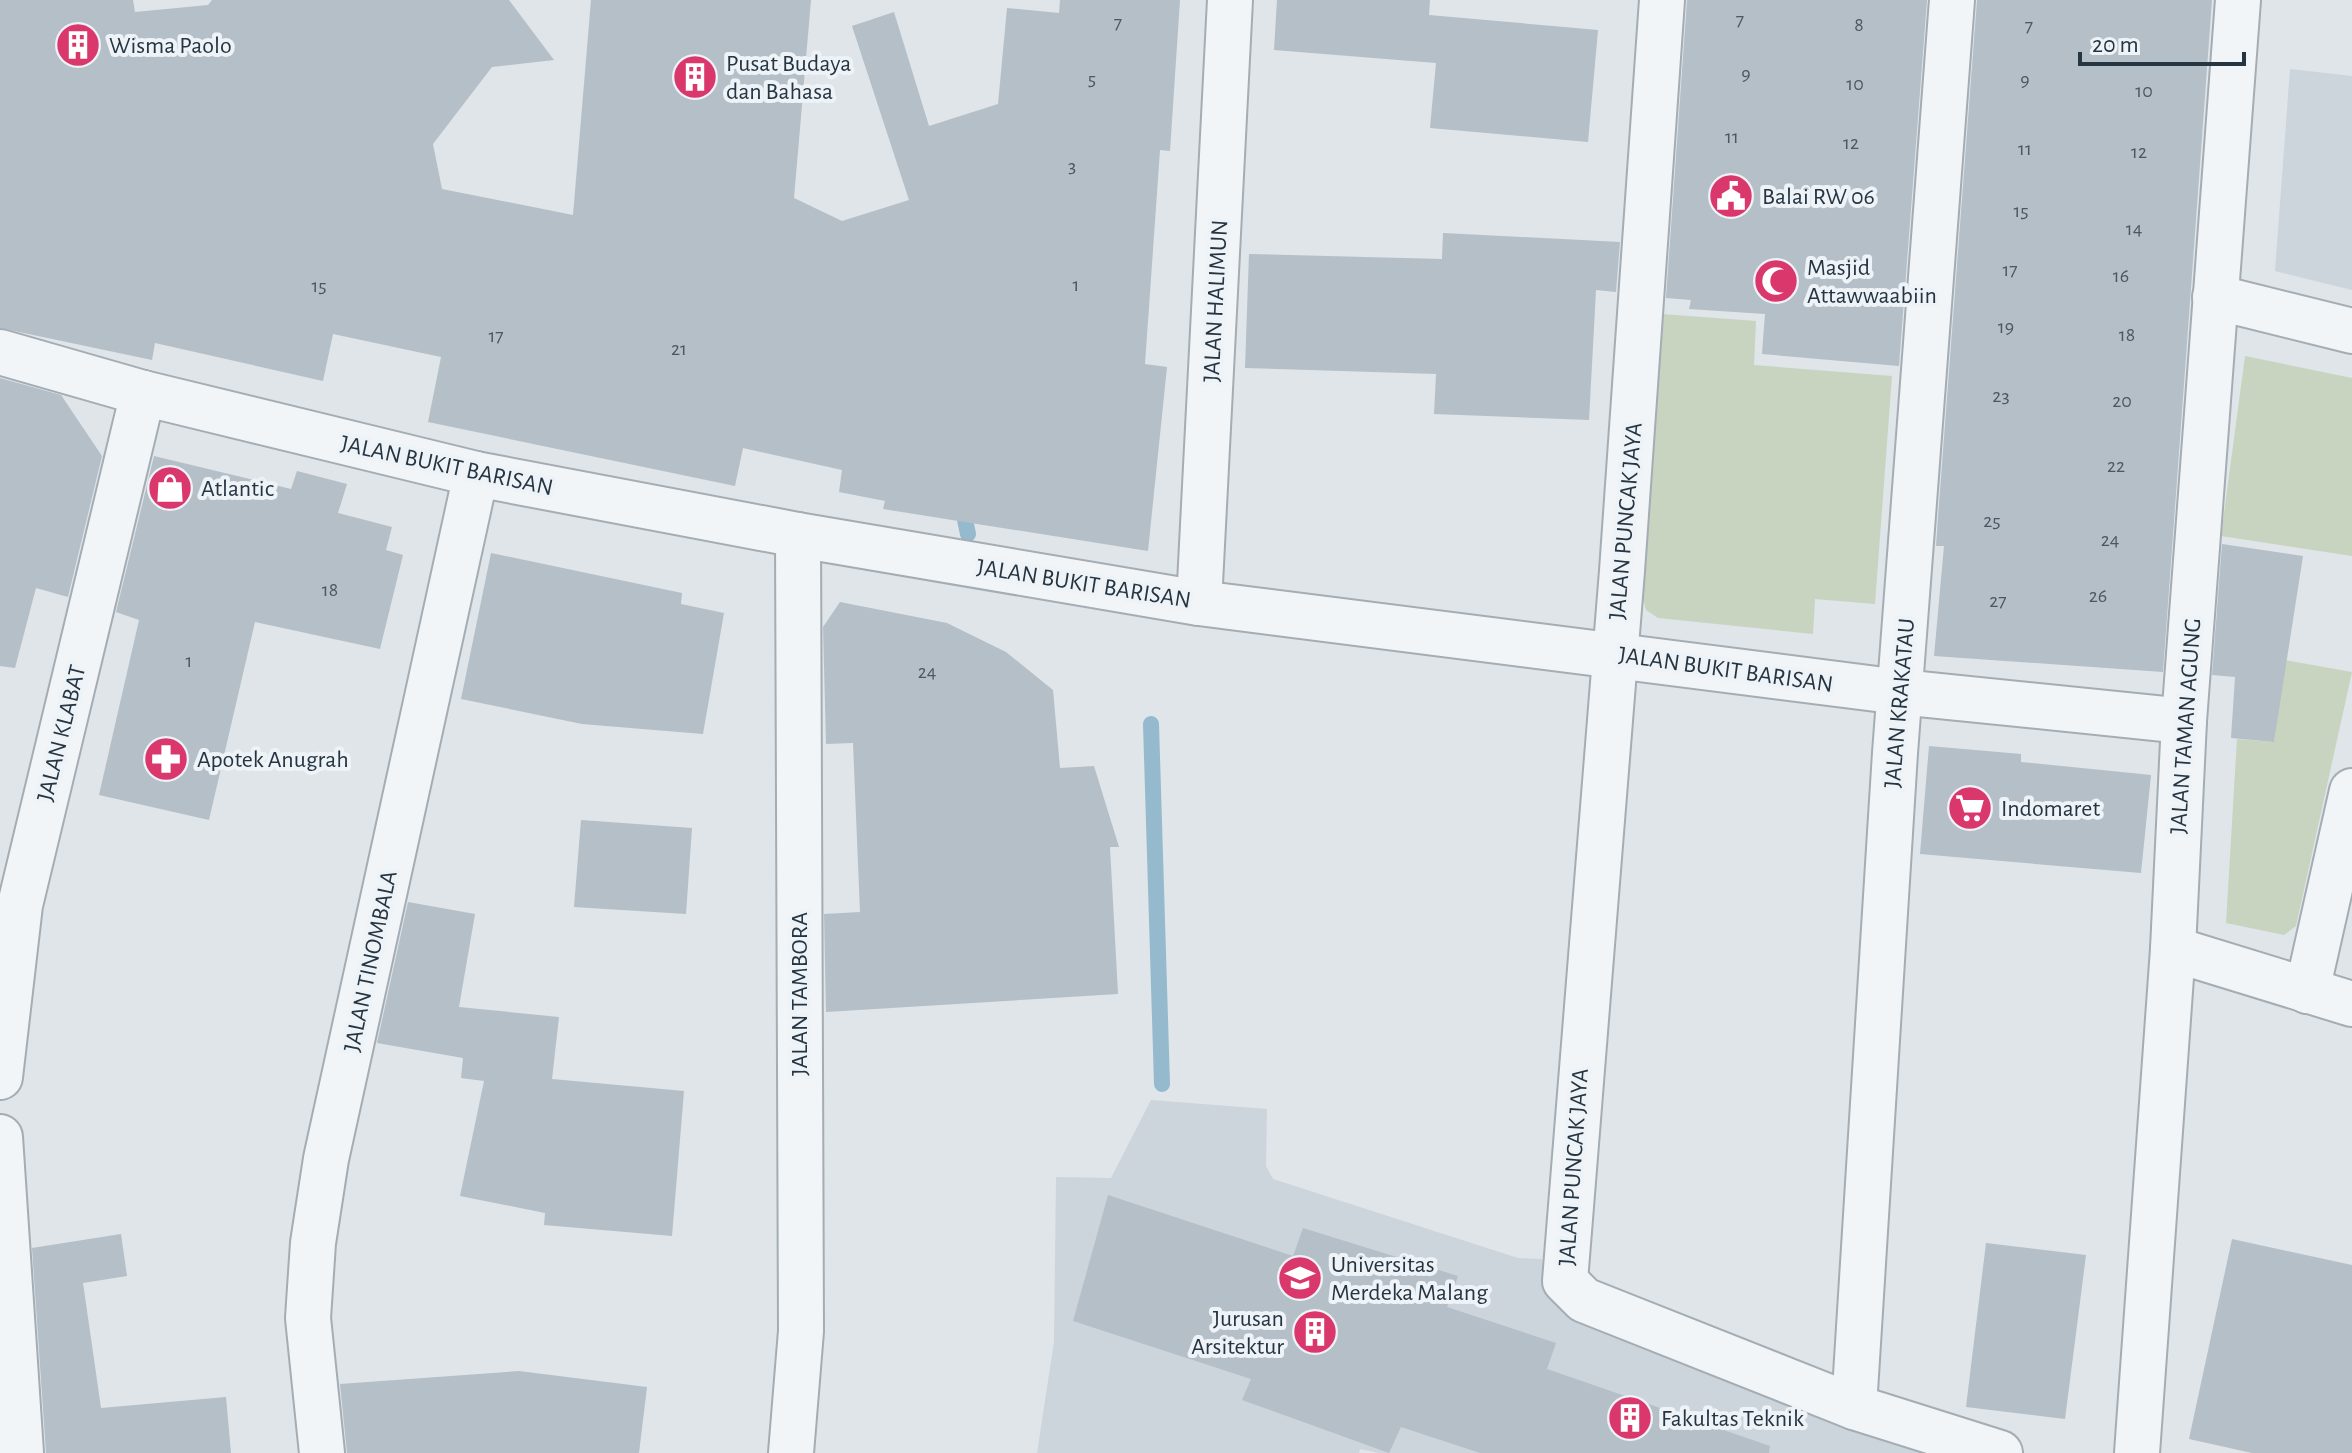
<svg xmlns="http://www.w3.org/2000/svg" width="2352" height="1453" viewBox="0 0 2352 1453" font-family="'Alegreya Sans',sans-serif">
  <style>
    .built { fill: #ccd4dc }
    .green { fill: #c8d4bf }
    .lines { fill: none; stroke-linecap: round; stroke-linejoin: round }
    .stream { stroke: #96bacd; stroke-width: 16 }
    .building { fill: #b5bfc7 }
    .street-casing { stroke: #a4adb4; stroke-width: 48 }
    .street { stroke: #f2f5f7; stroke-width: 44 }
    .labels { text-anchor: middle; stroke-width: 8; stroke-linejoin: round; paint-order: stroke }
    .number-label { font-size: 20px; fill: #4a5863 }
    .poi-label { font-size: 24px; fill: #263542; stroke: #eef3f7; text-anchor: start }
    .street-label { font-size: 24px; fill: #263542; stroke: #eef3f7 }
  </style>
  <rect width="100%" height="100%" fill="#dfe5e9"/>
  <g class="built">
    <path d="M2290,69L2352,76V290L2275,271Z"/>
    <path d="M1151,1100L1267,1109L1266,1166L1273,1179L1518,1258L1542,1259L1548,1297L1590,1322L1951,1453H1379L1360,1449L1359,1453H1037L1054,1342L1056,1177L1111,1178Z"/>
  </g>
  <g class="green">
    <path d="M1662,314L1756,321L1754,365L1892,376L1875,604L1815,599L1813,634L1658,618L1646,610L1639,586Z"/>
    <path d="M2245,356L2352,378V556L2221,536Z"/>
    <path d="M2285,660L2352,672L2296,926L2284,935L2226,923L2237,739L2274,742Z"/>
  </g>
  <g class="lines">
    <g class="stream">
      <path d="M961,501L968,534"/>
      <path d="M1151,724L1162,1084"/>
    </g>
  </g>
  <g class="building">
    <path d="M0,0H133L135,12L208,5L212,0H509L554,60L492,67L433,144L442,189L573,215L591,0H811L794,198L842,221L909,200L852,26L894,12L929,126L998,104L1007,8L1059,13L1060,0H1180L1170,151L1160,150L1145,364L1167,367L1148,551L883,509L885,501L839,492L842,470L743,448L735,486L428,422L441,357L333,334L323,381L155,343L152,360L0,328Z"/>
    <path d="M1277,0H1430L1429,15L1598,30L1588,142L1430,128L1436,63L1274,50Z"/>
    <path d="M1687,0H1927L1899,366L1762,354L1765,314L1689,309L1691,300L1666,298Z"/>
    <path d="M1977,0H2212L2163,672L1934,656L1944,546H1936L1938,517Z"/>
    <path d="M1443,233L1620,242L1616,292L1596,290L1589,420L1434,414L1436,374L1245,368L1249,254L1442,259Z"/>
    <path d="M0,378L61,395L102,456L68,597L36,588L15,668L0,666Z"/>
    <path d="M154,456L291,489L297,471L347,484L338,513L392,527L386,550L403,555L380,649L255,622L209,820L99,795L139,620L116,612Z"/>
    <path d="M2222,544L2303,556L2274,742L2231,738L2235,677L2212,675Z"/>
    <path d="M491,553L682,593L681,604L724,613L703,734L582,724L461,699Z"/>
    <path d="M840,602L947,623L1006,652L1053,690L1060,768L1094,766L1119,847H1110L1118,994L826,1012L824,914L860,912L853,743L826,744L823,627Z"/>
    <path d="M1929,746L2021,754V762L2151,775L2141,873L1920,854Z"/>
    <path d="M581,820L692,828L686,914L574,907Z"/>
    <path d="M408,902L475,914L459,1007L559,1017L552,1079L684,1091L672,1236L544,1225L545,1213L460,1196L484,1081L461,1078L463,1058L377,1043Z"/>
    <path d="M1108,1195L1293,1256L1303,1228L1458,1276L1447,1307L1556,1343L1547,1369L1770,1446L1769,1453H1480L1401,1427L1389,1453L1242,1400L1251,1379L1073,1321Z"/>
    <path d="M121,1234L127,1276L83,1283L101,1408L226,1397L231,1453H46L32,1248Z"/>
    <path d="M2232,1239L2352,1265V1453H2252L2189,1439Z"/>
    <path d="M1986,1243L2086,1255L2065,1419L1966,1407Z"/>
    <path d="M519,1371L647,1387L639,1453H347L340,1384Z"/>
  </g>
  <g class="lines">
    <g class="street-casing">
      <g id="street">
        <path d="M1662,0L1622,571L1565,1281L1584,1300L1854,1407L2000,1453"/>
        <path d="M2215,297L2352,331"/>
        <path d="M0,352L143,393L476,474L798,535L1199,603L1900,692L2184,721"/>
        <path d="M1199,603L1230,0"/>
        <path d="M2173,949L2352,1004"/>
        <path d="M2307,991L2352,791"/>
        <path d="M0,1077L20,905L143,393"/>
        <path d="M0,1137L21,1453"/>
        <path d="M1854,1407L1895,753L1952,0"/>
        <path d="M322,1453L308,1318L313,1243L326,1159L476,474"/>
        <path d="M791,1453L801,1331L798,535"/>
        <path d="M2137,1453L2173,949L2184,721L2238,0"/>
      </g>
    </g>
    <use href="#street" class="street"/>
  </g>
  <defs>
    <g id="building-disc" transform="scale(2.3)"><circle r="9.5" fill="#da386c" stroke="#eef3f7"/><path d="M-4-6H4V6H1V3H-1V6H-4ZM-2.5-4.3h1.7v1.8h-1.7ZM.8-4.3h1.7v1.8H.8ZM-2.5-1h1.7V.8h-1.7ZM.8-1h1.7V.8H.8Z" fill="#fff"/></g>
    <g id="civic-disc" transform="scale(2.3)"><circle r="9.5" fill="#da386c" stroke="#eef3f7"/><path d="M-.6-6.5H3V-4.5H.6V-3L4-1V1h2V6H-6V1h2V-1L-.6-3ZM-1.2 2.5V6h2.4V2.5Z" fill="#fff"/></g>
    <g id="mosque-disc" transform="scale(2.3)"><circle r="9.5" fill="#da386c" stroke="#eef3f7"/><path d="M3.5-4.9A6 6 0 1 0 3.5 4.9A5 5 0 1 1 3.5-4.9Z" fill="#fff"/></g>
    <g id="shop-disc" transform="scale(2.3)"><circle r="9.5" fill="#da386c" stroke="#eef3f7"/><path d="M-5-2.5h2.3a2.7 3.5 0 0 1 5.4 0H5L5.5 6h-11ZM-1.5-2.5h3a1.5 2.3 0 0 0-3 0Z" fill="#fff"/></g>
    <g id="pharmacy-disc" transform="scale(2.3)"><circle r="9.5" fill="#da386c" stroke="#eef3f7"/><path d="M-2-6h4v4h4v4h-4v4h-4v-4h-4v-4h4Z" fill="#fff"/></g>
    <g id="supermarket-disc" transform="scale(2.3)"><circle r="9.5" fill="#da386c" stroke="#eef3f7"/><path d="M-6-5.5h2.5l.6 2H6L4.5 2H-2.5L-4.4-4H-6ZM-1.5 3.2a1.3 1.3 0 1 0 .1 0ZM3 3.2a1.3 1.3 0 1 0 .1 0Z" fill="#fff"/></g>
    <g id="university-disc" transform="scale(2.3)"><circle r="9.5" fill="#da386c" stroke="#eef3f7"/><path d="M0-5L7-2L0 1L-7-2ZM-4 1L0 2.5L4 1V4Q0 6-4 4Z" fill="#fff"/></g>
  </defs>
  <g fill-rule="evenodd">
    <use href="#building-disc" x="78" y="45"/>
    <use href="#building-disc" x="695" y="77"/>
    <use href="#civic-disc" x="1731" y="196"/>
    <use href="#mosque-disc" x="1776" y="281"/>
    <use href="#shop-disc" x="170" y="488"/>
    <use href="#pharmacy-disc" x="166" y="759"/>
    <use href="#supermarket-disc" x="1970" y="808"/>
    <use href="#university-disc" x="1300" y="1278"/>
    <use href="#building-disc" x="1315" y="1332"/>
    <use href="#building-disc" x="1630" y="1418"/>
  </g>
  <g class="labels">
    <g class="number-label">
      <text x="1740" y="26">7</text>
      <text x="1118" y="29">7</text>
      <text x="1859" y="31">8</text>
      <text x="2029" y="32">7</text>
      <text x="1746" y="80">9</text>
      <text x="1092" y="85">5</text>
      <text x="2025" y="86">9</text>
      <text x="1855" y="90">10</text>
      <text x="2144" y="97">10</text>
      <text x="1732" y="143">11</text>
      <text x="1851" y="149">12</text>
      <text x="2025" y="155">11</text>
      <text x="2139" y="158">12</text>
      <text x="1072" y="172">3</text>
      <text x="2021" y="217">15</text>
      <text x="2134" y="235">14</text>
      <text x="2010" y="276">17</text>
      <text x="2121" y="282">16</text>
      <text x="1076" y="291">1</text>
      <text x="319" y="292">15</text>
      <text x="2006" y="333">19</text>
      <text x="2127" y="341">18</text>
      <text x="496" y="342">17</text>
      <text x="679" y="355">21</text>
      <text x="2001" y="402">23</text>
      <text x="2122" y="407">20</text>
      <text x="2116" y="472">22</text>
      <text x="1992" y="527">25</text>
      <text x="2110" y="546">24</text>
      <text x="330" y="596">18</text>
      <text x="2098" y="602">26</text>
      <text x="1998" y="607">27</text>
      <text x="189" y="667">1</text>
      <text x="927" y="678">24</text>
    </g>
    <g class="poi-label">
      <text x="109" y="53">Wisma Paolo</text>
      <text x="726" y="71">Pusat Budaya<tspan x="726" dy="28">dan Bahasa</tspan></text>
      <text x="1762" y="204">Balai RW 06</text>
      <text x="1807" y="275">Masjid<tspan x="1807" dy="28">Attawwaabiin</tspan></text>
      <text x="201" y="496">Atlantic</text>
      <text x="197" y="767">Apotek Anugrah</text>
      <text x="2001" y="816">Indomaret</text>
      <text x="1331" y="1272">Universitas<tspan x="1331" dy="28">Merdeka Malang</tspan></text>
      <text x="1284" y="1326" text-anchor="end">Jurusan<tspan x="1284" dy="28">Arsitektur</tspan></text>
      <text x="1661" y="1426">Fakultas Teknik</text>
    </g>
    <g class="street-label">
      <text transform="translate(1215 301) rotate(-87)" y="8">JALAN HALIMUN</text>
      <text transform="translate(447 465) rotate(12)" y="8">JALAN BUKIT BARISAN</text>
      <text transform="translate(1625 521) rotate(-85)" y="8">JALAN PUNCAK JAYA</text>
      <text transform="translate(1084 583) rotate(9)" y="8">JALAN BUKIT BARISAN</text>
      <text transform="translate(1726 669) rotate(8)" y="8">JALAN BUKIT BARISAN</text>
      <text transform="translate(1899 703) rotate(-85)" y="8">JALAN KRAKATAU</text>
      <text transform="translate(2185 726) rotate(-86)" y="8">JALAN TAMAN AGUNG</text>
      <text transform="translate(61 733) rotate(-76)" y="8">JALAN KLABAT</text>
      <text transform="translate(370 961) rotate(-78)" y="8">JALAN TINOMBALA</text>
      <text transform="translate(799 994) rotate(-90)" y="8">JALAN TAMBORA</text>
      <text transform="translate(1573 1167) rotate(-86)" y="8">JALAN PUNCAK JAYA</text>
    </g>
  </g>
  <path d="M2080 52v12h164v-12" fill="none" stroke="#263542" stroke-width="4"/>
  <text x="2092" y="52" font-size="24" fill="#263542" stroke="#eef3f7" stroke-width="6" paint-order="stroke">20 m</text>
</svg>
